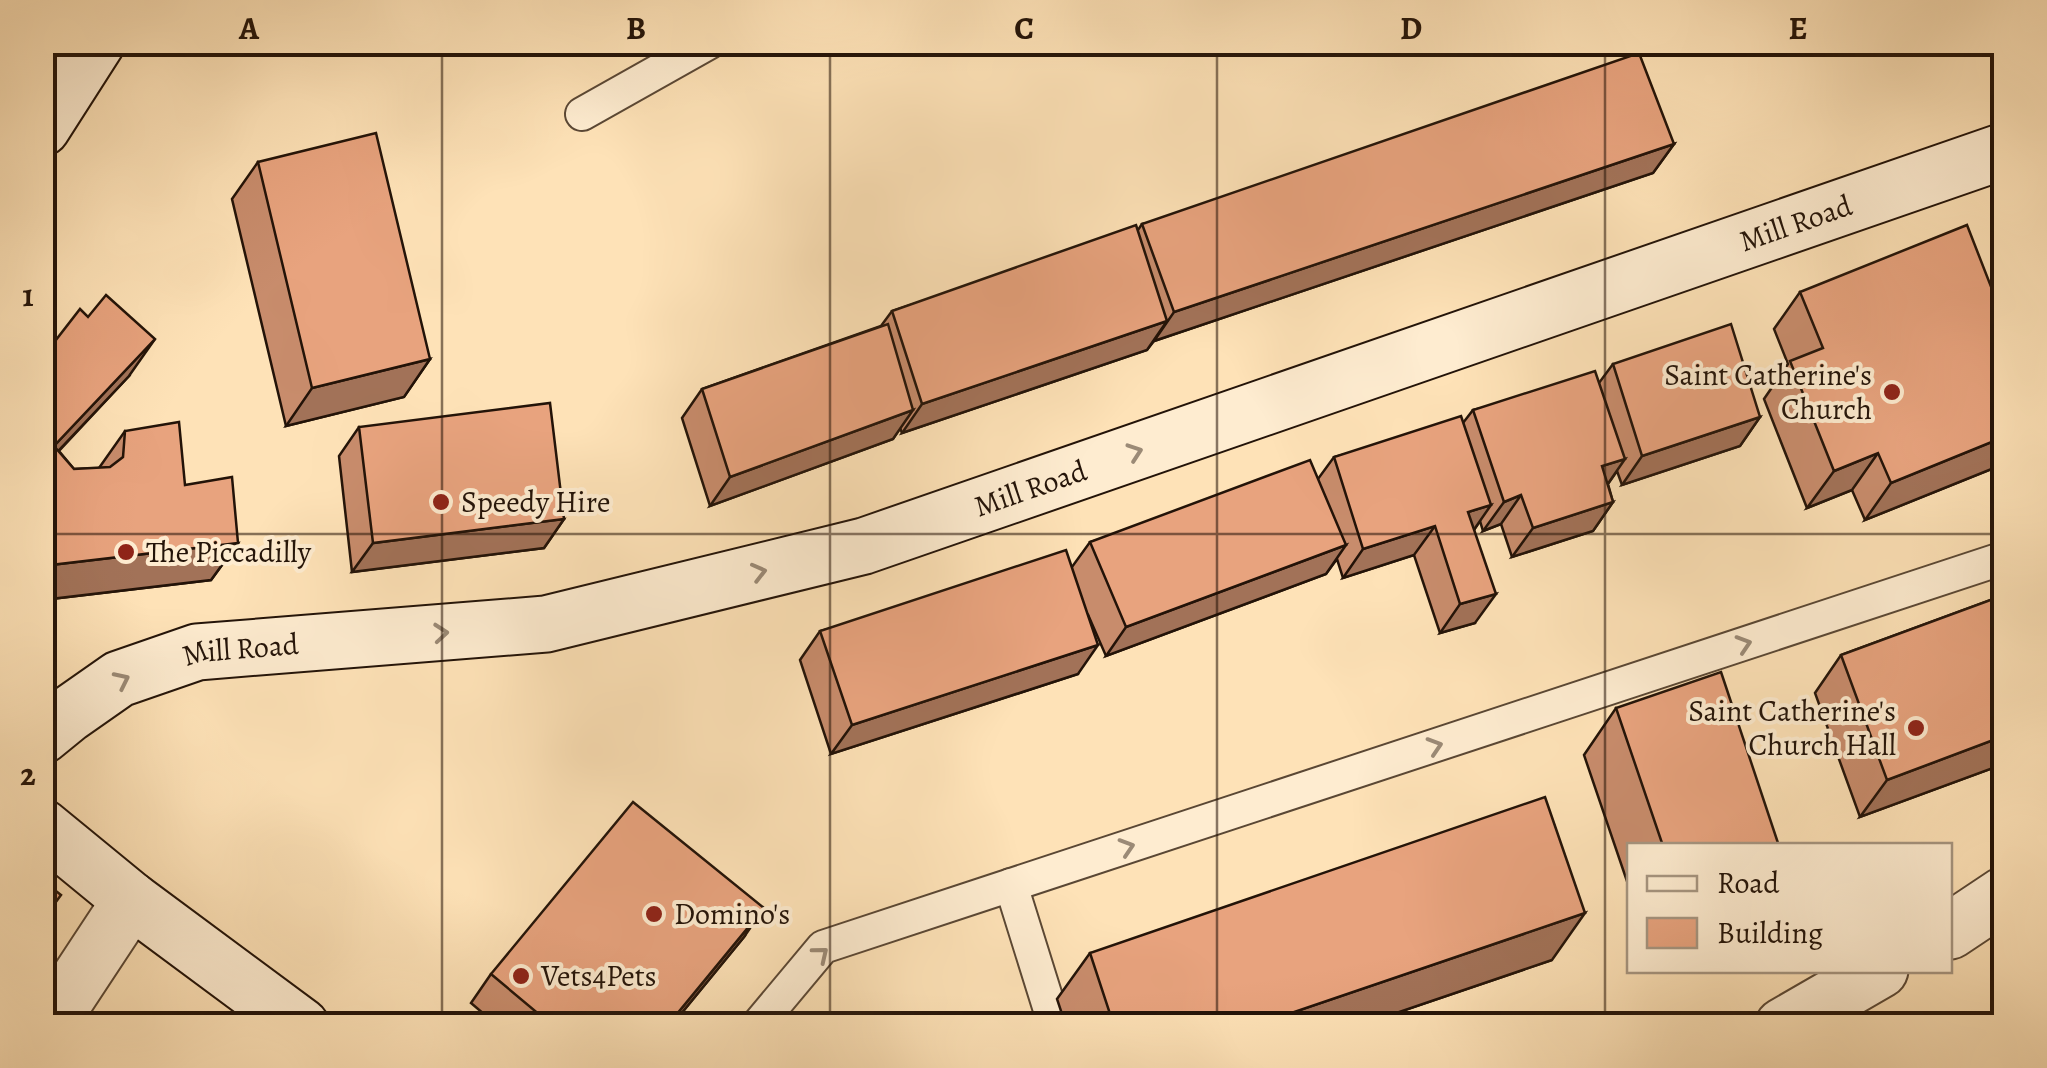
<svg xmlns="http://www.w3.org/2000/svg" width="2047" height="1068" viewBox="0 0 2047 1068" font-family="Alegreya,serif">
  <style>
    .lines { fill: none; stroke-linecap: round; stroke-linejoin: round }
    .service-casing { stroke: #5a4734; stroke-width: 36 }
    .minor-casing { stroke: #5a4734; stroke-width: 59 }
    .secondary-casing { stroke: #231308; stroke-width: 59 }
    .service { stroke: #feecd0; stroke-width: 32 }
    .minor { stroke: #feecd0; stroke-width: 55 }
    .secondary { stroke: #feecd0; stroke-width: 55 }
    .wall { fill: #c88c6c; stroke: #231308; stroke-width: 2.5 }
    .shaded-wall { fill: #a27258; stroke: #231308; stroke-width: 2.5 }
    .building { fill: #e8a37e; stroke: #231308; stroke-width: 2.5 }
    .oneway { stroke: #9b8a76 }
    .grid { fill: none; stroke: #231308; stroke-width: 2.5; stroke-opacity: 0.55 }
    .poi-dot { fill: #8f2418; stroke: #feecd0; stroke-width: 4 }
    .labels { text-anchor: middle; stroke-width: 8; stroke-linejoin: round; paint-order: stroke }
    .street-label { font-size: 30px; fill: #231308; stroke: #feecd0 }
    .poi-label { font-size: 30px; fill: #231308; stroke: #feecd0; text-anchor: start }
    .neatline { fill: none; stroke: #231308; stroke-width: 4 }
    .grid-label { font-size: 32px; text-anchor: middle; font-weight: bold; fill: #231308 }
  </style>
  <rect width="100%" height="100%" fill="#fee2b7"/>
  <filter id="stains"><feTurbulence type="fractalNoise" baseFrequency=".002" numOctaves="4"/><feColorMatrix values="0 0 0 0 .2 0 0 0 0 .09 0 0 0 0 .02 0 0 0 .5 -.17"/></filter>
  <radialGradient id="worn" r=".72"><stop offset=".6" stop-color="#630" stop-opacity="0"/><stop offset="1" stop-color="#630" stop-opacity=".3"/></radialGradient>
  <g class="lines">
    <g class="service-casing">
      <g id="service">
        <path d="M582,114L710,42"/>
        <path d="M1011,885L1055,1026"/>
        <path d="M757,1026L823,947L2004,558"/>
      </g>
    </g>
    <g class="minor-casing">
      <g id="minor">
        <path d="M1950,931L2004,895"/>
        <path d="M48,1026L131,900"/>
        <path d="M1783,1026L1880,970"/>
      </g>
    </g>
    <g class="secondary-casing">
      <g id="secondary">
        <path d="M42,128L97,42"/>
        <path id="s1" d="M42,736L69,714L119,679L197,652L546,624L864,546L2004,151"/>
        <path d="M42,827L131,900L301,1026"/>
      </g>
    </g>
    <use href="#service" class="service"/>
    <use href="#minor" class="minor"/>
    <use href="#secondary" class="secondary"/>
  </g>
  <g class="wall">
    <path d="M1674,144L1653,173L1154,341L1147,350L902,433L900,428L893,439L710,506L682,418L702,389L881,326L892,311L1138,230L1142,224Z"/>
    <path d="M258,162L430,359L404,397L286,426L232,199Z"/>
    <path d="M1800,292L2004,464L1865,520L1852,490L1807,508L1764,399L1788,364L1774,329Z"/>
    <path d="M42,358L129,376L59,451L74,469L99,468L125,431L185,485L238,543L211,580L42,600Z"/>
    <path d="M1613,364L1760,417L1740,446L1622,485L1617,471L1608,484L1613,502L1593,531L1512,557L1501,524L1483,531L1480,521L1474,530L1475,623L1440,633L1414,555L1343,578L1337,559L1326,574L1106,656L1089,617L1078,674L831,754L800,660L820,631L1072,567L1090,542L1318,479L1334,457L1463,423L1473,410L1599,383Z"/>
    <path d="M359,427L564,519L544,548L352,572L339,456Z"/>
    <path d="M2004,595V764L1860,817L1815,693L1841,655Z"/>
    <path d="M1616,708L1779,846H1630V890L1584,755Z"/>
    <path d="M744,937L671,1026H498L471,1003L491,974Z"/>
    <path d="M1090,953L1552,960L1358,1026H1066L1057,999Z"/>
  </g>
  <g class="shaded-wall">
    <path d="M1674,144L1653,173L1154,341L1174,312Z"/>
    <path d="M1167,321L1147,350L902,433L922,404Z"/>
    <path d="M155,339L129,376L42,468L54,446Z"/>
    <path d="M430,359L404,397L286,426L312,388Z"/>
    <path d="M913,410L893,439L710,506L730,477Z"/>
    <path d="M1760,417L1740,446L1622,485L1642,456Z"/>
    <path d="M2004,437V464L1865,520L1891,483Z"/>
    <path d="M1878,453L1852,490L1807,508L1834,471Z"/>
    <path d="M1625,459L1605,488L1602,466Z"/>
    <path d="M1521,495L1501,524L1483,531L1504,502Z"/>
    <path d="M1613,502L1593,531L1512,557L1533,528Z"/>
    <path d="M1491,505L1471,534L1468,512Z"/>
    <path d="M564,519L544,548L352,572L373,543Z"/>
    <path d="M1435,526L1414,555L1343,578L1363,549Z"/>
    <path d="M238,543L211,580L42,600V566Z"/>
    <path d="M1346,545L1326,574L1106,656L1126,627Z"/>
    <path d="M1496,594L1475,623L1440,633L1460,604Z"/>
    <path d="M1098,645L1078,674L831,754L852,725Z"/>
    <path d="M2004,736V764L1860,817L1887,780Z"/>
    <path d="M764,908L744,937L671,1026H667Z"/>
    <path d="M1585,913L1552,960L1358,1026H1253Z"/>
  </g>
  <g class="building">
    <path d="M1639,53L1674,144L1174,312L1142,224Z"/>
    <path d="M376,133L430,359L312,388L258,162Z"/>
    <path d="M1136,225L1167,321L922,404L892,311Z"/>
    <path d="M1967,225L2004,320V437L1891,483L1878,453L1834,471L1790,361L1823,348L1800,292Z"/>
    <path d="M106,295L155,339L54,446L74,469L110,467L123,457L125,431L179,422L185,485L232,477L238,543L42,566V358L80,309L88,317Z"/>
    <path d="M888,324L913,410L730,477L702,389Z"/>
    <path d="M1731,324L1760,417L1642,456L1613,364Z"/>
    <path d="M1595,371L1625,459L1602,466L1613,502L1533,528L1521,495L1504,502L1473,410Z"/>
    <path d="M550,403L564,519L373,543L359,427Z"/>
    <path d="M1461,416L1491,505L1468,512L1496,594L1460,604L1435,526L1363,549L1334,457Z"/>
    <path d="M1310,460L1346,545L1126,627L1090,542Z"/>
    <path d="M1066,550L1098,645L852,725L820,631Z"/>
    <path d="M2004,595V736L1887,780L1841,655Z"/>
    <path d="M1721,672L1779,846H1663L1616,708Z"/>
    <path d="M1545,797L1585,913L1253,1026H1114L1090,953Z"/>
    <path d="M633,802L764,908L667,1026H553L491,974Z"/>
    <path d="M42,880L61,895L42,921Z"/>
  </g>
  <defs><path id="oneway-chevron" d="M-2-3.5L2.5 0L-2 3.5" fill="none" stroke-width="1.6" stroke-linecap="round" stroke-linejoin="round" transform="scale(2.5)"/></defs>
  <g class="oneway">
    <use href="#oneway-chevron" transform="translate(1135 452) rotate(-19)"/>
    <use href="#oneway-chevron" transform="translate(759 572) rotate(-14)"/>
    <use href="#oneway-chevron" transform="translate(441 633) rotate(-5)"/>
    <use href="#oneway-chevron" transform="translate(1744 644) rotate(-18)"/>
    <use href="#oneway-chevron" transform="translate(122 680) rotate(-26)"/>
    <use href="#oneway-chevron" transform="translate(1435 746) rotate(-18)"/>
    <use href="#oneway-chevron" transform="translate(1127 847) rotate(-18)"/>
    <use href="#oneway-chevron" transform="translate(821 954) rotate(-39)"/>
  </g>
  <path class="grid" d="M442,42V1026M830,42V1026M1217,42V1026M1605,42V1026M42,534H2004"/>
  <g class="poi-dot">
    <circle cx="1892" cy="392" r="10"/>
    <circle cx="441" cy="502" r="10"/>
    <circle cx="126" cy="552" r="10"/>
    <circle cx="1916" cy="728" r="10"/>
    <circle cx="654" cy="914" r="10"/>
    <circle cx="521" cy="976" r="10"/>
  </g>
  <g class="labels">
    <g class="street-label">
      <text dy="10" stroke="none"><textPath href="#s1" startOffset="1842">Mill Road</textPath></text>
      <text dy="10" stroke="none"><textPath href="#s1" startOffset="1032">Mill Road</textPath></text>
      <text dy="10" stroke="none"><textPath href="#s1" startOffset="222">Mill Road</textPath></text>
    </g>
    <g class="poi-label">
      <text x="1872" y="385" text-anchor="end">Saint Catherine's<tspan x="1872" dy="34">Church</tspan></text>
      <text x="461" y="512">Speedy Hire</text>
      <text x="146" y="562">The Piccadilly</text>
      <text x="1896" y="721" text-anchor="end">Saint Catherine's<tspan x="1896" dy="34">Church Hall</tspan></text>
      <text x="674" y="924">Domino's</text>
      <text x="541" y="986">Vets4Pets</text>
    </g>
  </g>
  <rect width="2047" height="1068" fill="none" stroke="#fee2b7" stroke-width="110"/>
  <rect x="1627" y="843" width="325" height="130" fill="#feecd0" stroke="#a69580" stroke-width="2.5"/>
  <rect x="1647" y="876" width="50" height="15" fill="#feecd0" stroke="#a69580" stroke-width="2.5"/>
  <text x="1717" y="893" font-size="30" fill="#231308">Road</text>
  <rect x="1647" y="918" width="50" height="30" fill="#e8a37e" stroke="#a69580" stroke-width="2.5"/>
  <text x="1717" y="943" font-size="30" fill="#231308">Building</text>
  <rect x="55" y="55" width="1937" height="958" class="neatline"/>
  <g class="grid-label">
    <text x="249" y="39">A</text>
    <text x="636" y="39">B</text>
    <text x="1024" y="39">C</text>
    <text x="1411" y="39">D</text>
    <text x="1798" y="39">E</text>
    <text x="28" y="306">1</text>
    <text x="28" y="785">2</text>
  </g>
  <rect width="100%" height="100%" filter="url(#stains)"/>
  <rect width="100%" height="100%" fill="url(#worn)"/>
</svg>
